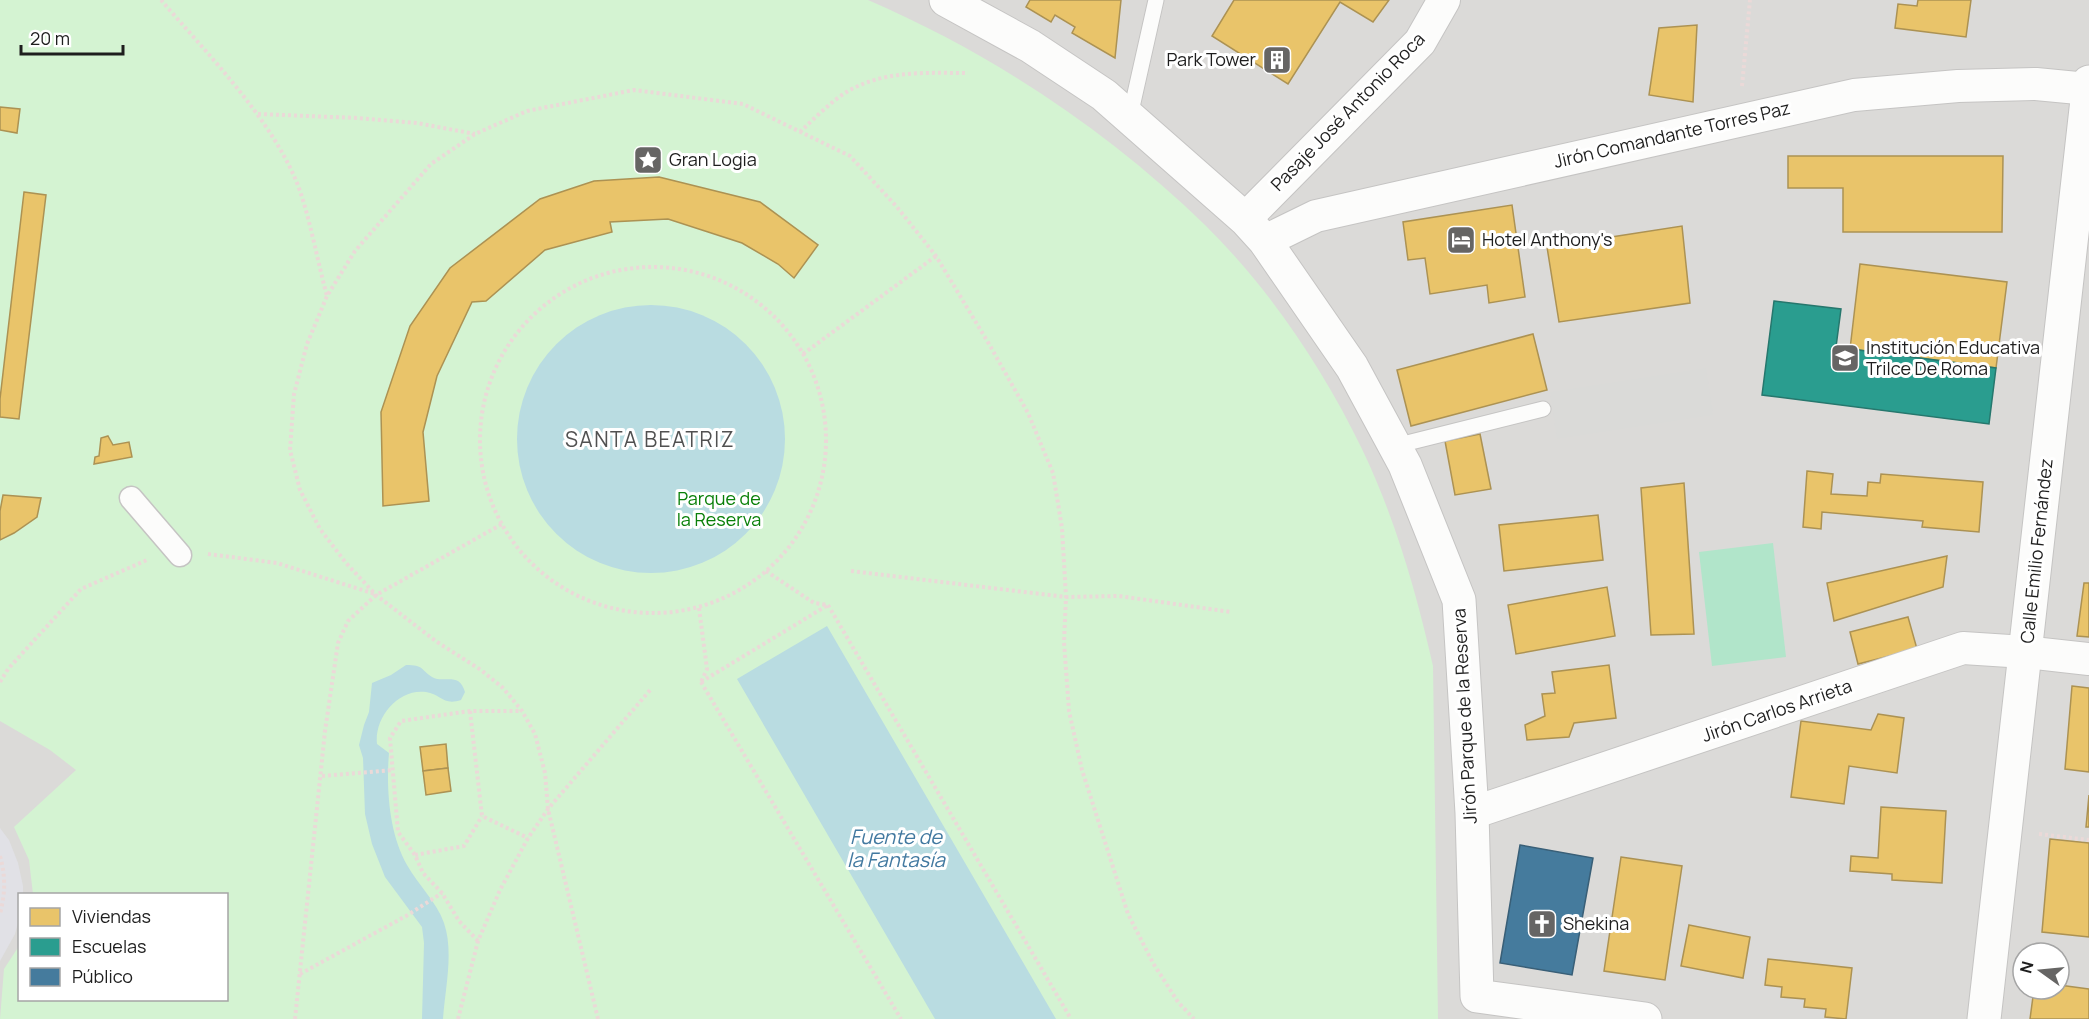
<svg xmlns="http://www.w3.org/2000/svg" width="2089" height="1019" viewBox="0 0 2089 1019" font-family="Manrope,sans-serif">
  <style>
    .residential { fill: #dbdad8; fill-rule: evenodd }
    .religious { fill: #dadad8 }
    .park { fill: #d4f3d2 }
    .pitch { fill: #b1e5ca }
    .plaza { fill: #e1e1e6 }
    .water { fill: #b9dce1 }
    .homes { fill: #e9c46a; stroke: #ac9253; stroke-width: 1.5 }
    .schools { fill: #2a9d8f; stroke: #26776d; stroke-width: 1.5 }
    .public { fill: #457b9d; stroke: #395f77; stroke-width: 1.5 }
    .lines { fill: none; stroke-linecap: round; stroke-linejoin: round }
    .service-casing { stroke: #c5c4c3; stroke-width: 17 }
    .pedestrian-casing { stroke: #c5c4c3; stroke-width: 25 }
    .minor-casing { stroke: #c5c4c3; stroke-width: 34 }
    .tertiary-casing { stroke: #c5c4c3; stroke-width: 35 }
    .path { stroke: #ebd9d8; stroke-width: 4; stroke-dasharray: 3 3; stroke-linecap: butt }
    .service { stroke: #fcfcfb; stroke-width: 15 }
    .pedestrian { stroke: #fcfcfb; stroke-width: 22 }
    .minor { stroke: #fcfcfb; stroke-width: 32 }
    .tertiary { stroke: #fcfcfb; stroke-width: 33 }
    .labels { text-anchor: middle; stroke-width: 6; stroke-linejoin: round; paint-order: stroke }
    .poi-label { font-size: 18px; fill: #1e1e1e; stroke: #fff; text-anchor: start }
    .street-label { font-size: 18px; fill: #1e1e1e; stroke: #fff }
    .park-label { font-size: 18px; fill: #098009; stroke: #fff }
    .water-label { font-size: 20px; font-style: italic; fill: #4279a0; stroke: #fff }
    .quarter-label { font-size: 21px; letter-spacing: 1.5px; fill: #515151; stroke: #fff }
  </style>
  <rect width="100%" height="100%" fill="#eceae7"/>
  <path class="residential" d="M0,0H2089V1019H0ZM20,894H226V1000H20ZM2023,953H2059V989H2023Z"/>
  <path class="religious" d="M1706,368L1713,415L1557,439L1550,392Z"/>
  <path class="park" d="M0,0H868C991,53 1109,131 1205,225C1269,288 1323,368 1362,449C1395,518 1416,591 1433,666L1438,1019H0L4,969L19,946L20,1000H226V894H33L29,860L14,827L76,770L50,750L0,721Z"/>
  <path class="pitch" d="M1773,543L1786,657L1712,666L1699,552Z"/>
  <path class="plaza" d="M0,828L9,840L18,863L23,886V894H20L19,919L15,934L0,961Z"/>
  <g class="water">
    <circle cx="651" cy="439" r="134"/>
    <path d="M827,626L1056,1019H935L737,679Z"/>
    <path d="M406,665C424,665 420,669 432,677C444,684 459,671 465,692L461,700C443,706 441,694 426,692C398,688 374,718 377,744L389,753C386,788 389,834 407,865C418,885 437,902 444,923C454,952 445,989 443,1019H422L424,943L422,927L385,877L372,844L365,814L363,758L359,745L364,725L369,712L372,683L391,675Z"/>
  </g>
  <g class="homes">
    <path d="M1030,0H1121L1115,58L1072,33L1075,27L1055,15L1051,22L1026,7Z"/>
    <path d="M1234,0H1389L1373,22L1340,2L1288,84L1212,36Z"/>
    <path d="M1918,0H1971L1966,37L1895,28L1898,4L1917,6Z"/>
    <path d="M1697,25L1693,102L1649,95L1659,28Z"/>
    <path d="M0,107L20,109L17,133L0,130Z"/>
    <path d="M1788,156H2003L2002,232H1843V188H1788Z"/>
    <path d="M659,177L760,202L818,245L794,278L778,264L742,243L668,219L610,222L612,232L545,250L486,301L472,302L437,376L423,432L429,501L383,506L381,412L410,326L450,268L540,199L594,181Z"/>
    <path d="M24,192L46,195L19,419L0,417V399Z"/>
    <path d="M1512,205L1525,297L1489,303L1487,285L1430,294L1425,258L1408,260L1403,222Z"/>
    <path d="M1682,226L1690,303L1559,322L1547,247Z"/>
    <path d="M1860,264L2007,282L1996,368L1850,349Z"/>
    <path d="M1533,334L1547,390L1411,426L1397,370Z"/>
    <path d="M1480,434L1491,489L1455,495L1445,441Z"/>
    <path d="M108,436L113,445L129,442L132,457L94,464L95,457L99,456L101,438Z"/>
    <path d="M1807,471L1833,474L1831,494L1867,496L1868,482L1880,483L1881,474L1983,482L1979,532L1922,527L1923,521L1822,512L1821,529L1803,527Z"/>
    <path d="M1684,483L1694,634L1651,635L1641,488Z"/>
    <path d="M3,495L41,498L37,517L14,533L0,540V511Z"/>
    <path d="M1598,515L1603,560L1504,571L1499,525Z"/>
    <path d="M1947,556L1943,587L1834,621L1827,583Z"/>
    <path d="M2084,583H2089V637L2077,636Z"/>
    <path d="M1607,587L1615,636L1516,654L1508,605Z"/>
    <path d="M1908,617L1917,649L1858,664L1850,632Z"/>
    <path d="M1609,665L1616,718L1574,723L1569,737L1527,740L1525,725L1545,716L1542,694L1555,693L1552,672Z"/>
    <path d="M2072,686L2089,688V772L2065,769Z"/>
    <path d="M1878,714L1904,718L1897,773L1849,766L1844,804L1791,797L1801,721L1871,730Z"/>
    <path d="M446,744L448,768L423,771L420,747Z"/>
    <path d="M448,768L451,791L426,795L423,771Z"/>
    <path d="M2089,795V827H2086Z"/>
    <path d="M1881,807L1946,811L1942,883L1892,880V874L1850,871L1851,856L1878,858Z"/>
    <path d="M2050,839L2089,843V937L2042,932Z"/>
    <path d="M1621,857L1682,866L1665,980L1604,971Z"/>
    <path d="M1689,925L1750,937L1743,978L1681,966Z"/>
    <path d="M1768,959L1852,968L1846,1019L1825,1017L1826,1009L1804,1007L1805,999L1781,997L1782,987L1765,985Z"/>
    <path d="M2059,985L2089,989V1019H2030L2034,989H2059Z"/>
  </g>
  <path class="schools" d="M1774,301L1841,309L1836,347L1996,368L1989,424L1762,395Z"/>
  <path class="public" d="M1520,845L1593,858L1572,975L1500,963Z"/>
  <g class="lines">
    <g class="service-casing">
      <g id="service">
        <path d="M1130,116L1156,0"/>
        <path d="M1395,446L1543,409"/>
      </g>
    </g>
    <g class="pedestrian-casing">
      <path id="pedestrian" d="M131,498L180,555"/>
    </g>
    <g class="minor-casing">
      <g id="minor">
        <path d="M1245,219L1420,42L1444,0"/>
        <path d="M1265,241L1316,216L1854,95L1958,86L2036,84L2089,89"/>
        <path d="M1472,813L1963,648L2025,652L2089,659"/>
      </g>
    </g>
    <g class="tertiary-casing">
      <g id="tertiary">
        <path d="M946,0L1030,46L1104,95L1245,219L1265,241L1352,367L1405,465L1459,600L1472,813L1477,996L1645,1019"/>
        <path d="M1984,1019L2089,82"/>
      </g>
    </g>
    <g class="path">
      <path d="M161,0C209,56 280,127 302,197C312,229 318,263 327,296"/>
      <path d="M1742,86L1750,0"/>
      <path d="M258,114L358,118L417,123L475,134"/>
      <path d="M800,132C815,118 832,100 850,90C887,70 928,73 968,73"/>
      <circle cx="653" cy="440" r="173"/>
      <path d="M803,354L936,256"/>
      <path d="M208,554L277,563L375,594"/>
      <path d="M766,571L814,603L828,605"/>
      <path d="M851,571L1066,597L1119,596L1231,612"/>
      <path d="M828,605L1071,1019"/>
      <path d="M699,608L707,669L701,682"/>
      <path d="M0,682L8,669L81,589L147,560"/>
      <path d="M701,682L901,1019"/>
      <path d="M701,682L828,605"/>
      <path d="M470,711L482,816L528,838"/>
      <path d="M322,776L393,770"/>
      <path d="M2039,834L2089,840"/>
      <path d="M415,855L464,846L482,816"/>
      <path d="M0,856C6,877 5,894 0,914"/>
      <path d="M478,941L459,921L442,893L423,873L415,855L398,832L390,738L401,721L470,711H522"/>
      <path d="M300,974L406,916L442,893"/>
      <path d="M295,1019L325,731L338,643L348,621L376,595L502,524"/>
      <path d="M458,1019L478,941L500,890L528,838L548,809L651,689"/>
      <path d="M598,1019L548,809L545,773L535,734L522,711L503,688L481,670L437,642L376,595L346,563L320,529L300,490L290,450L294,394L307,344L327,296L355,251L431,164L475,134L527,111L634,90L743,104L850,156L897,207L936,256L989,344L1028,413L1053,473L1062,528L1066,597L1064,642L1069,711L1082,770L1128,914L1153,963L1178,1002L1194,1019"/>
    </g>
    <use href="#service" class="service"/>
    <use href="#pedestrian" class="pedestrian"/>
    <use href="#minor" class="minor"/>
    <use href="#tertiary" class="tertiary"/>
  </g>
  <defs>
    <g id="building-square" transform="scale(1.5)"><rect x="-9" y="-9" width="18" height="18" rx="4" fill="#666564" stroke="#fff"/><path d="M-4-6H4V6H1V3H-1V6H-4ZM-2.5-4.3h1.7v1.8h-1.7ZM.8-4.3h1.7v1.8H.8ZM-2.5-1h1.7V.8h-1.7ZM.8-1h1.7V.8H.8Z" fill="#fff"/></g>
    <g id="sight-square" transform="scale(1.5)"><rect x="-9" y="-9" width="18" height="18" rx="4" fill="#666564" stroke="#fff"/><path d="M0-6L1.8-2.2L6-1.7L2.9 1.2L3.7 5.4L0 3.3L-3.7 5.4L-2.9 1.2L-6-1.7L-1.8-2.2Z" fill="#fff"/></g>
    <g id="hotel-square" transform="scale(1.5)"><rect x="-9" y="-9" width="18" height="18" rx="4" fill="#666564" stroke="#fff"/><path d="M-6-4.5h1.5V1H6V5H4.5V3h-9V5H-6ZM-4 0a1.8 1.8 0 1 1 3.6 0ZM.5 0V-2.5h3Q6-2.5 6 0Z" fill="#fff"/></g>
    <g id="school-square" transform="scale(1.5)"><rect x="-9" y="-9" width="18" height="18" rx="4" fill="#666564" stroke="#fff"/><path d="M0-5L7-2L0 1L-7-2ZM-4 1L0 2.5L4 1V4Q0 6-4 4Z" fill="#fff"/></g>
    <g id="church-square" transform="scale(1.5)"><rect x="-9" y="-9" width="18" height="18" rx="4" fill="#666564" stroke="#fff"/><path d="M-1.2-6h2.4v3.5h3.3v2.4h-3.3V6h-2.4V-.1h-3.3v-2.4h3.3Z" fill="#fff"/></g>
  </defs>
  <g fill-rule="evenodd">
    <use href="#building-square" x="1277" y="60"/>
    <use href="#sight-square" x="648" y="160"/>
    <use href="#hotel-square" x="1461" y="240"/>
    <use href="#school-square" x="1845" y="358"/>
    <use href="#church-square" x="1542" y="924"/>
  </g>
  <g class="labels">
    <g class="poi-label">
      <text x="1256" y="66" text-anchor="end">Park Tower</text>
      <text x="669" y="166">Gran Logia</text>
      <text x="1482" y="246">Hotel Anthony's</text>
      <text x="1866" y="354">Institución Educativa<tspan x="1866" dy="21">Trilce De Roma</tspan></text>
      <text x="1563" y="930">Shekina</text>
    </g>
    <g class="street-label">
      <text transform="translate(1348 112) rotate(-46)" y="6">Pasaje José Antonio Roca</text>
      <text transform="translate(1672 135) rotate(-13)" y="6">Jirón Comandante Torres Paz</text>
      <text transform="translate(2037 551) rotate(-84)" y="6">Calle Emilio Fernández</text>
      <text transform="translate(1777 711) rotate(-19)" y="6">Jirón Carlos Arrieta</text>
      <text transform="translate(1465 716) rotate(-93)" y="6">Jirón Parque de la Reserva</text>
    </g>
    <g class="park-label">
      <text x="719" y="505">Parque de<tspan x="719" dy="21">la Reserva</tspan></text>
    </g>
    <g class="water-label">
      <text x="896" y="844">Fuente de<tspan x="896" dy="23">la Fantasía</tspan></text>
    </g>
    <g class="quarter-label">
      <text x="650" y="447">SANTA BEATRIZ</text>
    </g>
  </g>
  <rect x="18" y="893" width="210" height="108" fill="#ffffff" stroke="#a5a5a5" stroke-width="1.5"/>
  <rect x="30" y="908" width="30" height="18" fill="#e9c46a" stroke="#a5a5a5" stroke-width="1.5"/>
  <text x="72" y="923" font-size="18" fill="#1e1e1e">Viviendas</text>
  <rect x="30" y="938" width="30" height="18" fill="#2a9d8f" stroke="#a5a5a5" stroke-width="1.5"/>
  <text x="72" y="953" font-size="18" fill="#1e1e1e">Escuelas</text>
  <rect x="30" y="968" width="30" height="18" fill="#457b9d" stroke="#a5a5a5" stroke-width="1.5"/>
  <text x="72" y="983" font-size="18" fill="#1e1e1e">Público</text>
  <g transform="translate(2041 971) rotate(285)"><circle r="28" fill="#ffffff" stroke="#a5a5a5" stroke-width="1.5"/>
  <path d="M0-4.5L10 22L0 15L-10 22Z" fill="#666564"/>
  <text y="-9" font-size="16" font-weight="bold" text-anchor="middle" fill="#1e1e1e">N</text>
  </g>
  <path d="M21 45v9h102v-9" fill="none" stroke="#1e1e1e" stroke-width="3"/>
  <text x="30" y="45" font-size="18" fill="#1e1e1e" stroke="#ffffff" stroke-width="4.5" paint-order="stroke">20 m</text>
</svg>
